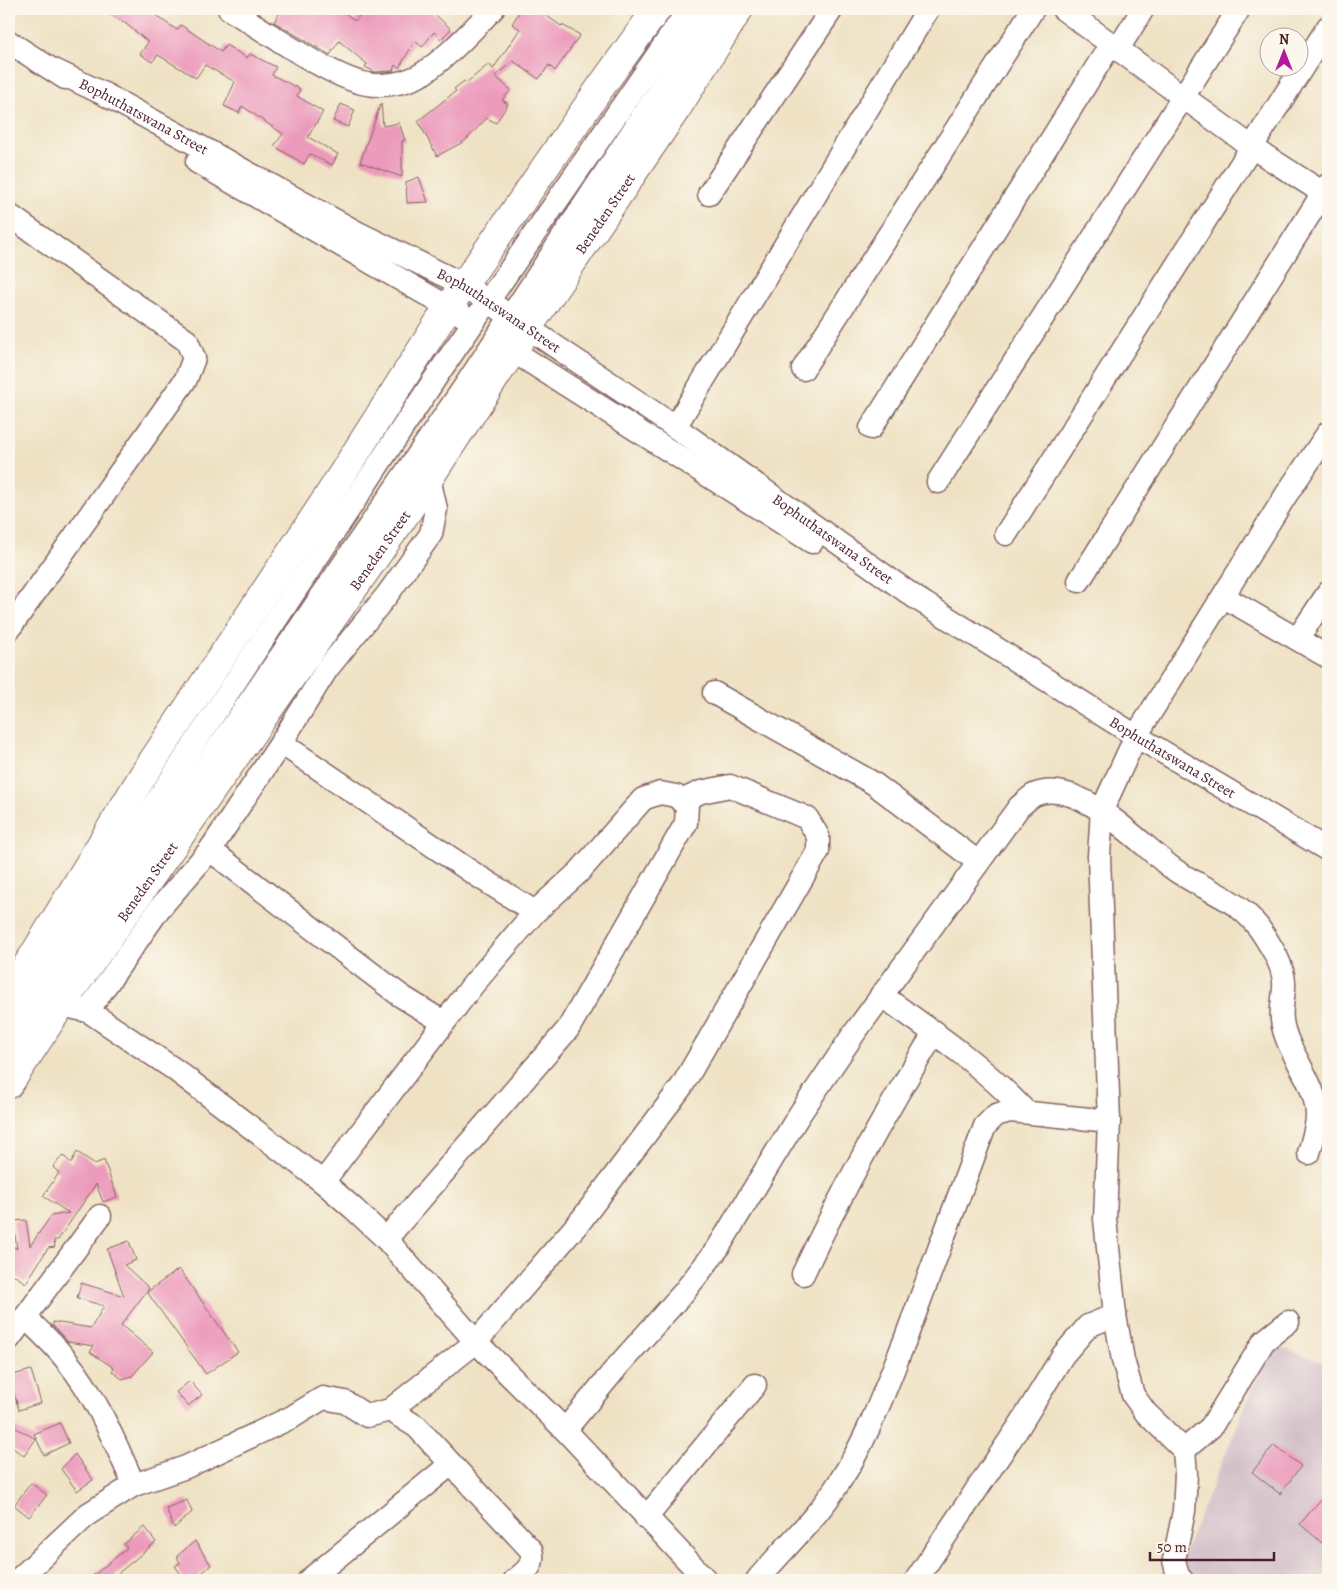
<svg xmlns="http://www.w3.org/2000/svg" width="1337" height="1589" viewBox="0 0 1337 1589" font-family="Alegreya,serif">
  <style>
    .industrial { fill: #d2bdc8 }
    .building { fill: #ec9abb }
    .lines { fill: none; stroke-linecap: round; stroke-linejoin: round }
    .minor-casing { stroke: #846361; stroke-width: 25 }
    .major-casing { stroke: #846361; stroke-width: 30 }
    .minor { stroke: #fff; stroke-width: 22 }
    .major { stroke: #fff; stroke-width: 28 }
    .labels { text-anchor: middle; stroke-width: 4.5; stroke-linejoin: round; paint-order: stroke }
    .street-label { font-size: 15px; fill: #4a1f2b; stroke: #fbf7ec }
  </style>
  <rect width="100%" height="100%" fill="#fbf7ec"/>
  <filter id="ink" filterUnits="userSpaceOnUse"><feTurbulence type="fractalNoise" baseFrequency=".02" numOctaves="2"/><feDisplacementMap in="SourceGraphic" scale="10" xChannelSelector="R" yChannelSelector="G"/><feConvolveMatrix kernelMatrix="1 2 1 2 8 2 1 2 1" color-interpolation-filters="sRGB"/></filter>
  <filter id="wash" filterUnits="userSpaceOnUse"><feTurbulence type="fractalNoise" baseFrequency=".0096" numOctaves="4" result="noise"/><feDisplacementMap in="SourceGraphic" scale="20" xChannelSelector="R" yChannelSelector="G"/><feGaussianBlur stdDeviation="1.12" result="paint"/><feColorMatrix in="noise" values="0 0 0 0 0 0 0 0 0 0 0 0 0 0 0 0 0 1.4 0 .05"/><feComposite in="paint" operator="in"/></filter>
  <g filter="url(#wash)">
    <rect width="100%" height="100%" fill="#efe2c4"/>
    <path class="industrial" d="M1271,1344L1328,1364V1580H1173Z"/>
    <g id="blocks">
      <g class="building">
        <path d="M101,9H160L155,15L177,30L181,25L221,52L226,45L247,58L250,54L276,67L272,75L300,89L297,96L323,112L308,137L338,154L332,165L310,154L304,164L274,146L283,134L242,106L239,113L224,106L235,82L205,65L196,78L158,55L152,62L140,54L148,42L125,23Z"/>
        <path d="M282,9H340L355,21L365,9H429L451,29L441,39L434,32L422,47L415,41L399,68L395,65L393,71L375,72L365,67L367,64L339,41L330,55L274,22Z"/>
        <path d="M521,9H537L561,26L562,25L580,35L555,71L549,65L539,79L513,61L495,76L511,90L502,100L508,104L496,123L487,118L465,141L437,156L418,121L456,91L454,89L464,81L466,83L489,64L493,69L520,29L512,24Z"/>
        <path d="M381,103L383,126L399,123L405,140L402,141V177L360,162Z"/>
        <path d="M341,104L355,110L348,127L333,121Z"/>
        <path d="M419,177L428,202L407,203L406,182Z"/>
        <path d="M77,1152L95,1164L104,1160L117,1197L103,1202L96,1184L58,1240H54L55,1247L48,1248L26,1283L9,1272V1244L17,1249L13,1221L26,1220L30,1246L51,1216L69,1213L43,1196L59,1173L53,1167L63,1155L71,1163Z"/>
        <path d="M129,1241L136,1260L124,1265L149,1288L121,1325L153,1352L132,1376L122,1379L112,1371L114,1368L90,1352L94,1346L68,1342L53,1326V1322L91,1328L104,1306L77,1298L81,1283L124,1296L107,1249Z"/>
        <path d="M179,1269L238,1352L206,1374L147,1292Z"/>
        <path d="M31,1370L41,1403L19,1410L9,1376Z"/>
        <path d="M190,1381L202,1395L188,1406L176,1392Z"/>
        <path d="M60,1423L69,1443L44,1455L34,1434Z"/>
        <path d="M9,1424L36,1439L24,1456L9,1445Z"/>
        <path d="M1274,1445L1301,1466L1280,1494L1252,1472Z"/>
        <path d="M75,1454L93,1480L77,1491L61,1469Z"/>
        <path d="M31,1483L47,1495L29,1517L14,1505Z"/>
        <path d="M1328,1491V1548L1300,1524Z"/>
        <path d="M187,1500L192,1512L174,1528L166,1508Z"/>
        <path d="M144,1527L156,1542L110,1580H88L127,1548L124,1544Z"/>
        <path d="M195,1541L211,1565L194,1580H185L175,1566L180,1563L177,1556Z"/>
      </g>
    </g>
  </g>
  <g filter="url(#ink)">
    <use href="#blocks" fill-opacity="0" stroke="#846361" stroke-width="1"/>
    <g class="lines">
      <g class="minor-casing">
        <g id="minor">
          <path d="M229,9C261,28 333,79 367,84C384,87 407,83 422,74C449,56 471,31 493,9"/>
          <path d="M1063,9L1253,148L1328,196"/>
          <path d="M9,42L65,78"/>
          <path d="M1118,49L1143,9"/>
          <path id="s1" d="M54,70L104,94L358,233L464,285L675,427L916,598L1136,736L1328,850"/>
          <path d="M197,162L462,315"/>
          <path d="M709,194L832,9"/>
          <path d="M9,215L187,341L194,358L186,379L9,629"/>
          <path d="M499,342L812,542"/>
          <path d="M803,369L1033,9"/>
          <path d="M675,427L928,9"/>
          <path d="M871,428L1111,44"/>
          <path d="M938,482L1239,9"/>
          <path d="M1006,534L1328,27"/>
          <path d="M1079,581L1328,185"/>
          <path d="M1224,597L1328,657"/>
          <path d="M1298,638L1328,593"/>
          <path d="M714,693L873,783L978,862"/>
          <path d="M281,743L473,873L535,912"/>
          <path d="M210,850L401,996L443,1022"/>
          <path d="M881,995C932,1031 982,1065 1025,1111"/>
          <path d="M61,1005L88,1011L174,1069L323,1182L354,1209L386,1239L476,1342L565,1430L706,1580"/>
          <path d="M88,1011L159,909L210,850L281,743L327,669L387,595L431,534L436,509L429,478"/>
          <path d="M9,1025L440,371L689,9"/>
          <path d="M9,1054L467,383L713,9"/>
          <path d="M323,1182L472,986L535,912L579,872L643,799L660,793L676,796L687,805L686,823L568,1029L386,1239"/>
          <path d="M803,1274C842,1191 886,1111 935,1032"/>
          <path d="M25,1317C39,1331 55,1345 67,1361C97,1397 115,1443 134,1485"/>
          <path d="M9,1339L100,1216"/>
          <path d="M390,1410L417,1427L531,1550C536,1565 525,1572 515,1580"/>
          <path d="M565,1430L617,1367L684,1292L718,1248L799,1115L853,1035L1019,807C1024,803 1029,798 1034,795C1078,775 1141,845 1172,868C1205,892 1240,897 1263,934C1272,948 1283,965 1284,982C1285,994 1280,1008 1282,1020C1286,1053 1317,1081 1317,1116C1317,1128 1312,1141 1309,1153"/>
          <path d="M1184,1450L1211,1427L1264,1341L1288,1322"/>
          <path d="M646,1518L755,1385"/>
          <path d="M18,1580L88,1514L134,1485L186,1467L292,1417L323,1398L345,1402L367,1416L390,1410L476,1342L582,1219L682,1086L818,851V836L807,818L730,786L701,792L681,801"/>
          <path d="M309,1580L451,1464"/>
          <path d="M757,1580C785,1547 817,1518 840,1481C868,1438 886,1387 905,1340C932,1269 958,1197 985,1126L996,1115L1010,1111L1109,1121"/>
          <path d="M916,1580L1020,1425L1063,1355L1088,1326L1115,1315"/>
          <path d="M1182,1580L1178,1576L1174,1560L1184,1511L1186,1474L1184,1450L1146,1413L1133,1395L1123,1360L1115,1315L1105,1219L1109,1121L1099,856L1102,810L1136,736L1286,495L1328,433"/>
        </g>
      </g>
      <g class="major-casing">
        <g id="major">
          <path d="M9,992L33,956L142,777L327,498L449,306L600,88L657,9"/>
          <path id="s2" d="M9,1084L61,1005L407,512L527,329L677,108L739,9"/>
        </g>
      </g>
      <use href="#minor" class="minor"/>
      <use href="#major" class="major"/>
    </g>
  </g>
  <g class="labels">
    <g class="street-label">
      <text dy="5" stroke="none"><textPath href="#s1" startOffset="101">Bophuthatswana Street</textPath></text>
      <text dy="5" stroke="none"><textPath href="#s2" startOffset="1055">Beneden Street</textPath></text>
      <text dy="5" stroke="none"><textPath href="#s1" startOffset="506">Bophuthatswana Street</textPath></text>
      <text dy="5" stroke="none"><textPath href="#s1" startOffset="911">Bophuthatswana Street</textPath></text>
      <text dy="5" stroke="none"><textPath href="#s2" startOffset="650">Beneden Street</textPath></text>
      <text dy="5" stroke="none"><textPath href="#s1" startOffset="1315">Bophuthatswana Street</textPath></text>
      <text dy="5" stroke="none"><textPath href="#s2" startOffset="245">Beneden Street</textPath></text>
    </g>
  </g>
  <rect width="1337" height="1589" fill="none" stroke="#fbf7ec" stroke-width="30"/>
  <g transform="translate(1284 52)"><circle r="24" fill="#fbf7ec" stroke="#b4a19f"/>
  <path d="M0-4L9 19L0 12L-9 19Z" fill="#b5179e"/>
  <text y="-8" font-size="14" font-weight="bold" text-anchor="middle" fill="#4a1f2b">N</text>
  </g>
  <path d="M1150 1552v8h124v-8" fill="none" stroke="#4a1f2b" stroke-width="2.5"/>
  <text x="1157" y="1552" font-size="15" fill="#4a1f2b" stroke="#fbf7ec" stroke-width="4" paint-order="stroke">50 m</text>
</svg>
